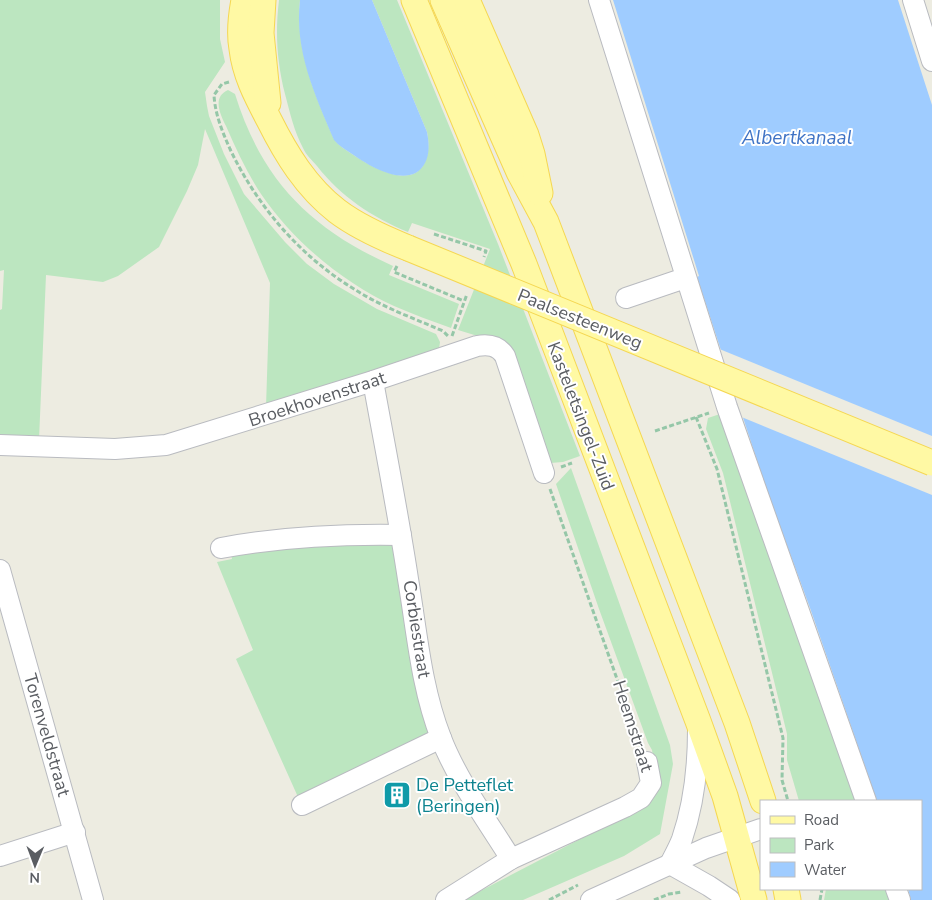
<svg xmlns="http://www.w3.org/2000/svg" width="932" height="900" viewBox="0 0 932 900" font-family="'Nunito Sans',sans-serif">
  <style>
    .green { fill: #bce6c0 }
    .water { fill: #9fccff }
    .pier { fill: #edece1 }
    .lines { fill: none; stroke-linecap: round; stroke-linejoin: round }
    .minor-casing { stroke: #b9bbc0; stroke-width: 22 }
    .major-casing { stroke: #f5d752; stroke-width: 27 }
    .path { stroke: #95c7a8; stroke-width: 3; stroke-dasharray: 5 2.5; stroke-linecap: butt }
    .minor { stroke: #fff; stroke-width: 20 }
    .major { stroke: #fff9a4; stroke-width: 25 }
    .major-bridge-casing { stroke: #f5d752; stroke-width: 27; stroke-linecap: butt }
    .major-bridge { stroke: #fff9a4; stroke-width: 25 }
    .labels { text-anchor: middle; stroke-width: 4; stroke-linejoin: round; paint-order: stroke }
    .street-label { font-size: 18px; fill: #5a5d62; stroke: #fff }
    .culture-label { font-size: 18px; fill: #0d838f; stroke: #fff; text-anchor: start }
    .water-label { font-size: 19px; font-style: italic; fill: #3f73c5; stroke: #fff }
  </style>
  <rect width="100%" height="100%" fill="#edece1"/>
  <g class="green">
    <path d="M0,0H220V39L225,62L205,92L207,106L209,116L224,154L244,194L285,242L307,264L334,284L377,309L436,334L440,342L439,349L266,407L270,283L205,129L198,165L187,191L159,247L118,276L103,282L46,275L39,440L0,438V310L2,309L4,270L0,271Z"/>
    <path d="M279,0H300C295,49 315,95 334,139C339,146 346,150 352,154C370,166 415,193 426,159C429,151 429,141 427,132L372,0H397L498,244L580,456L563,462L550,463L507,345L458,330L490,249L412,223L408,232C372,217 341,197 317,166C312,160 306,155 303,148C294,131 290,113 285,94C277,62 275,33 279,0Z"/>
    <path d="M228,90L235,94C262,181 311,229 393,266L389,275L459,304L451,328C432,321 412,314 394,306C342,282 293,241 261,194C247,173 236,149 226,126C220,114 212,97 228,90Z"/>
    <path d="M720,414L860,801H799L787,760V734L723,473L706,429L708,418Z"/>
    <path d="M571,468L670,745L673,764L660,834L624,856L523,900H463L634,811L655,770L652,750L648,743L599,609L556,484Z"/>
    <path d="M393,541L431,736L298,797L236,659L253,650L217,562L232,559L230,550Z"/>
    <path d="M826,889H891L895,900H824Z"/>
  </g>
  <g class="water">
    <path d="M300,0H372L427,132C429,142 430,154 425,163C410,191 369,166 352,154C346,150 339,146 334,140C315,95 294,50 300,0Z"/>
    <path d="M613,0H898L932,105V900H911L908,889H921V801H877L810,608L767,491L697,277L699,276Z"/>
  </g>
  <path class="pier" d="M717,348L932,436V495L739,416Z"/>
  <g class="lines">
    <g class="minor-casing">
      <g id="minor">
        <path d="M599,0L727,407L866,801"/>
        <path d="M913,0L932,61"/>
        <path d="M626,298L685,278"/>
        <path d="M373,381C385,447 398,513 408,579C417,632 421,687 441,738C456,778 488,822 511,859"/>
        <path d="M0,445L115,449L166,445L373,381L477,346C488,344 498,345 505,356L544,473"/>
        <path d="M221,548C280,537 341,534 401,535"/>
        <path d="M0,570L93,900"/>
        <path d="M302,805L441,738"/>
        <path d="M0,856L75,832"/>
        <path d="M670,864C674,856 679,847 682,839C694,804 698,767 698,730"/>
        <path d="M670,864L709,886L730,900"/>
        <path d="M896,889L900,900"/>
        <path d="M446,900L511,859L625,807L641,798L651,783L647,762"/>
        <path d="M591,900L706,848L761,829"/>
      </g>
    </g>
    <g class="major-casing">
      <g id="major">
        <path d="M244,0C241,16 239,33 242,49C245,75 257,97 269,120C286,154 306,187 337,211C358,227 383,238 408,248"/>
        <path d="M263,0L261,33L268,103"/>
        <path d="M414,0L524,264L698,721L725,796L754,900"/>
        <path d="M443,0L519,172L546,222L737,723L763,801"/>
        <path d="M467,0L526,135L532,154L540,193"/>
        <path d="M786,889L788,900"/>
      </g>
    </g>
    <g class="path">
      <path d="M229,82L222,84L214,95C215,114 222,131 230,149C257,206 300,256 354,289C382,307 413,318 443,331L449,337"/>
      <path d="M434,234L486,251L484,257"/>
      <path d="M397,266L394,272L464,301"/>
      <path d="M452,336L467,294"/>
      <path d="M696,417L717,469L783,738L782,780L788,801"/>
      <path d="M655,431L709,413"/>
      <path d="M561,467L572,463"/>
      <path d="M550,489L641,747"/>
      <path d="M549,900L578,885"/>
      <path d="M654,900L669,894L682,892"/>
      <path d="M820,900L822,889"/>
    </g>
    <use href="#minor" class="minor"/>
    <use href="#major" class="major"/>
    <g class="major-bridge-casing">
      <path id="major-bridge" d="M408,248L932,463"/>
    </g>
    <use href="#major-bridge" class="major-bridge"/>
  </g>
  <defs>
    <g id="building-square" transform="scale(1.4375)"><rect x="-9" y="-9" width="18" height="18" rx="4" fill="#0f9aa8" stroke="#fff"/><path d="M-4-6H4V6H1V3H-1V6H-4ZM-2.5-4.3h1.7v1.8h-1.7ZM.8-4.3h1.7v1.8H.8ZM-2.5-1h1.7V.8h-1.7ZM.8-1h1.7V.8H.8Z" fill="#fff"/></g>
  </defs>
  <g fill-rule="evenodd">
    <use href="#building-square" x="397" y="795"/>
  </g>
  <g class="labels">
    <g class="street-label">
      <text transform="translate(580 319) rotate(22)" y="6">Paalsesteenweg</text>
      <text transform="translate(317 399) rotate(-18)" y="6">Broekhovenstraat</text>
      <text transform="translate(581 416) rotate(69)" y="6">Kasteletsingel-Zuid</text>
      <text transform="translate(417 629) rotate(81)" y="6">Corbiestraat</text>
      <text transform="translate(633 726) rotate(72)" y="6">Heemstraat</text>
      <text transform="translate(47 735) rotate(74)" y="6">Torenveldstraat</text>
    </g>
    <g class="culture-label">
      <text x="416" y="791">De Petteflet<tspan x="416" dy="21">(Beringen)</tspan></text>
    </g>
    <g class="water-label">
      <text x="797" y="144">Albertkanaal</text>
    </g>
  </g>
  <rect x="760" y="800" width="162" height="90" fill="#ffffff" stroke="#bdbec0"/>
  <rect x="770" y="816" width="25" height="8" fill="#fff9a4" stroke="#bdbec0"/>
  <text x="804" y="825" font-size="15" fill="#5a5d62">Road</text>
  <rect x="770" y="838" width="25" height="15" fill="#bce6c0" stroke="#bdbec0"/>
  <text x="804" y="850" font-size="15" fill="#5a5d62">Park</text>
  <rect x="770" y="862" width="25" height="15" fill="#9fccff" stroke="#bdbec0"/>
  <text x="804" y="875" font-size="15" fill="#5a5d62">Water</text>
  <g transform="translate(35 865) rotate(181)" stroke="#ffffff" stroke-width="4" paint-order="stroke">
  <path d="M0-4L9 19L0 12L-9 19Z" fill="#5a5d62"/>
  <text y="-8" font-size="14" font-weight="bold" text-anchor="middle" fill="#5a5d62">N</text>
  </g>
</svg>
